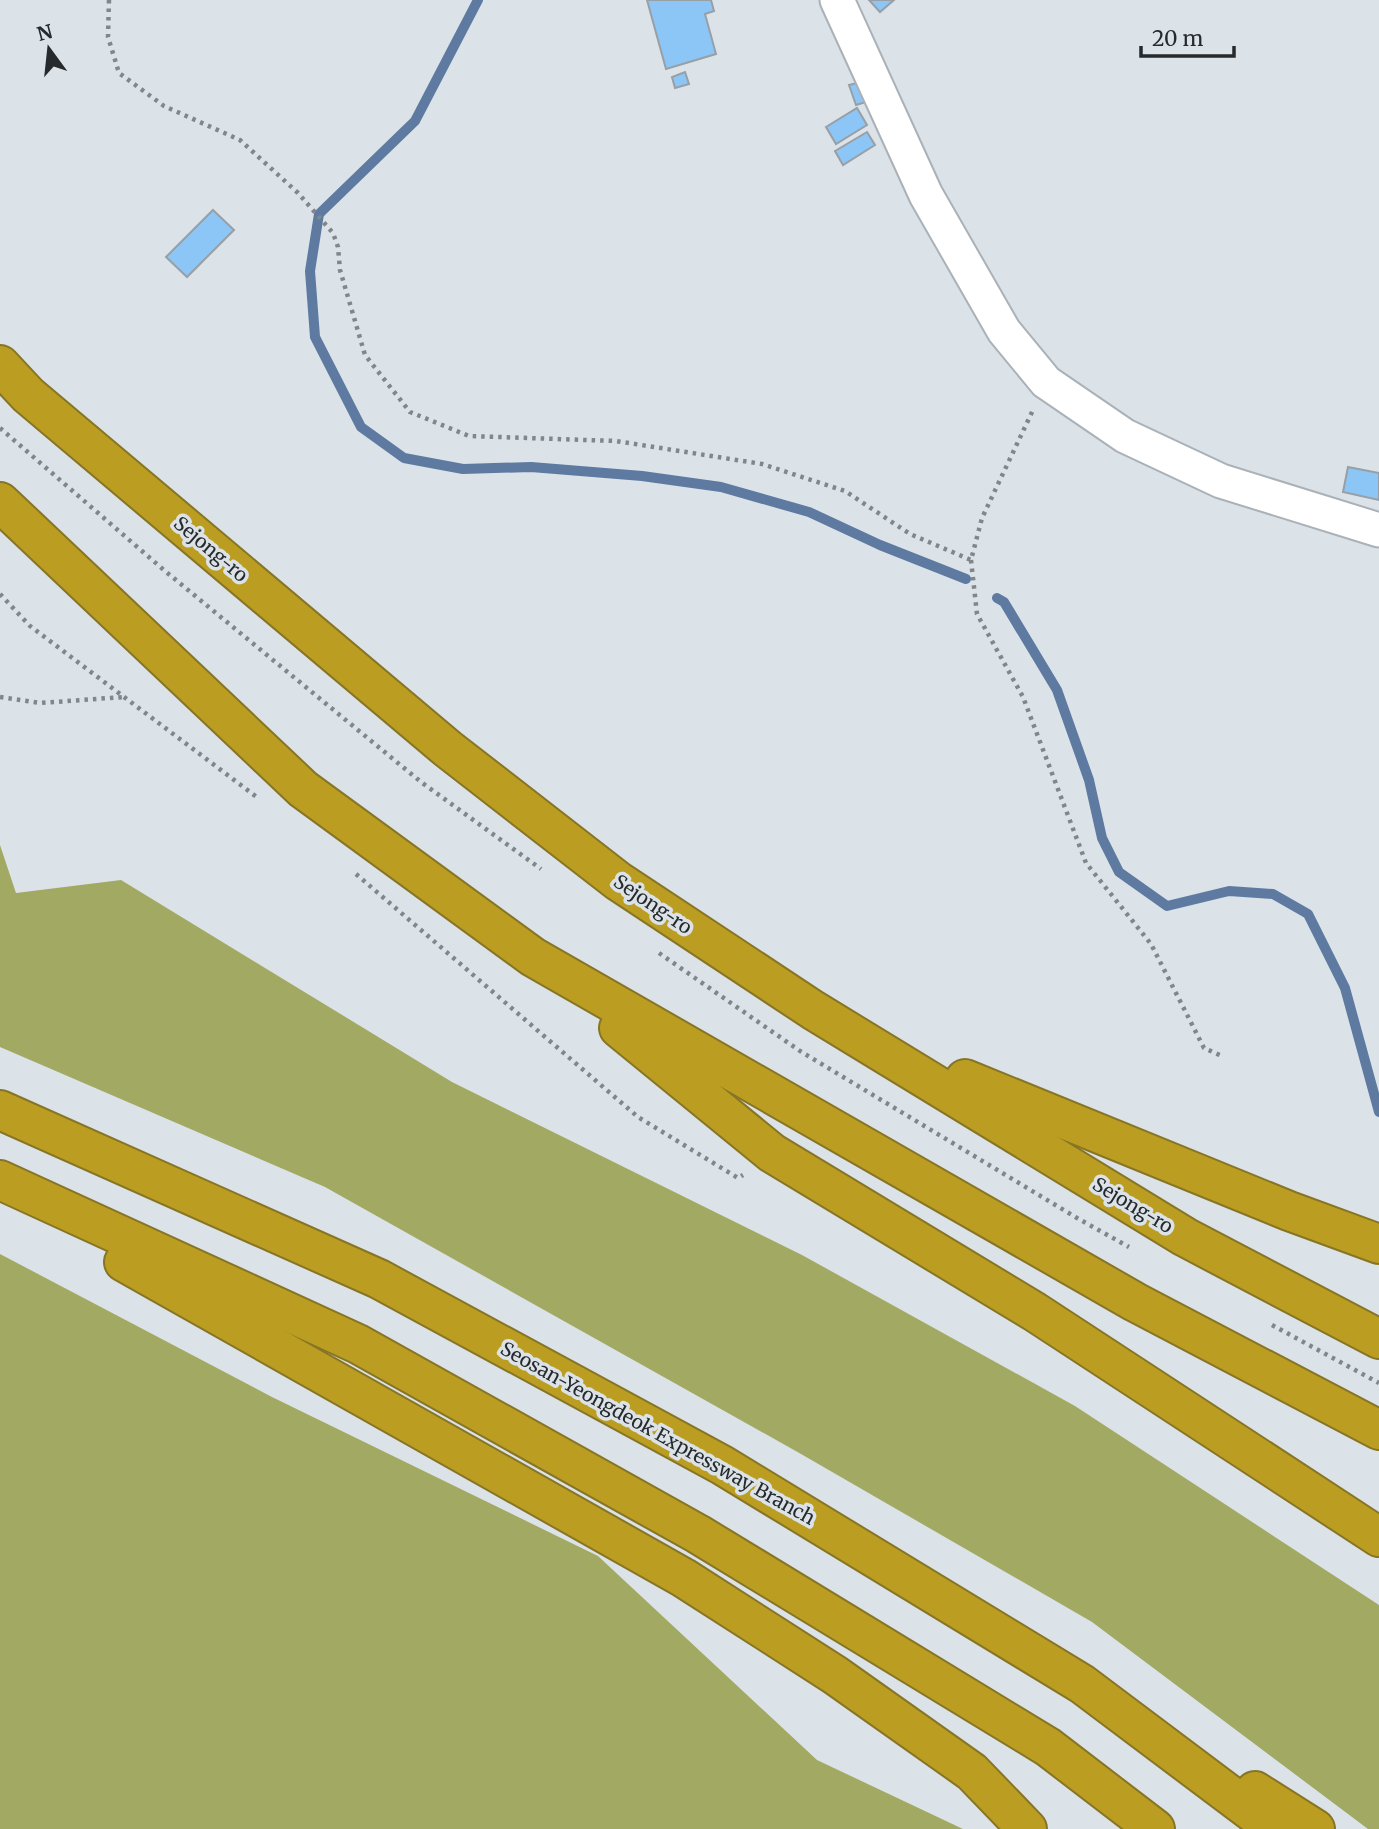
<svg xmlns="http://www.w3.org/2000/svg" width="1379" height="1829" viewBox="0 0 1379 1829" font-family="Merriweather,serif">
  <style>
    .forest { fill: #a2a963 }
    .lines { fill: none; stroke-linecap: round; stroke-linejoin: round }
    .stream { stroke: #5e7aa1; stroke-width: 10 }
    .building { fill: #8bc6f7; stroke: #989fa5; stroke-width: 2 }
    .street-casing { stroke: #aab1b7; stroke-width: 37 }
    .highway-casing { stroke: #877525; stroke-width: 42 }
    .path { stroke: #80868a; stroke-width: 4.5; stroke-dasharray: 3.5 5; stroke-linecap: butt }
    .street { stroke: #fff; stroke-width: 33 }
    .highway { stroke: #bb9d21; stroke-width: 38 }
    .labels { text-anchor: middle; stroke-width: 7; stroke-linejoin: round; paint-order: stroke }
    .street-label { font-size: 19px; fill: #272a2c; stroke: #dbe3e9 }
  </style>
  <rect width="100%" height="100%" fill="#dbe3e9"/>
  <g class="forest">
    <path d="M0,845L16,893L121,880L452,1082L802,1255L1075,1406L1379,1605V1829H1368L1092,1622L801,1454L325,1187L0,1047Z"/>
    <path d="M0,1254L272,1397L598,1556L817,1760L963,1829H0Z"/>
  </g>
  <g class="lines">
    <g class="stream">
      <path d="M478,0L415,121L319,214L310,271L315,337L361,427L404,458L463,469L531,467L642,476L721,487L809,512L880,545L966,579"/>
      <path d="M997,598L1004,602L1057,690L1089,780L1102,838L1119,872L1167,906L1229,891L1273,894L1308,914L1345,988L1379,1112"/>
    </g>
  </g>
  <g class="building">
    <path d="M647,0H711L714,11L705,14L716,54L666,69Z"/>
    <path d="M869,0H894L880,12Z"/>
    <path d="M685,72L689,84L675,88L672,77Z"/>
    <path d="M861,82L866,102L856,105L849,85Z"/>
    <path d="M857,108L867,125L836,144L826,127Z"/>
    <path d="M867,132L875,145L843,165L835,151Z"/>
    <path d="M213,210L234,230L187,277L166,257Z"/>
    <path d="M1348,467L1379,473V500L1343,492Z"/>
  </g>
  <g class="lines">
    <g class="street-casing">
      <path id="street" d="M837,0L926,195L1004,331L1046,382L1125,436L1221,481L1379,530"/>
    </g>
    <g class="highway-casing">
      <g id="highway">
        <path d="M0,365L28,395L448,749L618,881L813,1010L1185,1237L1379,1339"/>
        <path d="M0,502L303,789L533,957L1135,1302L1379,1430"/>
        <path d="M619,1028L772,1153L1035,1312L1379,1537"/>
        <path d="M965,1079L1289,1211L1379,1244"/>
        <path d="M0,1110L379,1279L722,1465L1082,1684L1275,1829"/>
        <path d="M0,1180L358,1344L698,1534L1048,1747L1155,1829"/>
        <path d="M124,1262L684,1578L835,1675L972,1772L1027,1829"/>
        <path d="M1255,1791L1315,1829"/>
      </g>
    </g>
    <g class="path">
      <path d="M109,0L108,37L119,73L164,106L240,140L298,193L333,233L338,247L340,270L365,355L410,412L469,436L616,441L762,464L845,491L910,534L971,560L982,518L1033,410"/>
      <path d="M0,428L165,571L421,782L541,869"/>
      <path d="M971,560L977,614L1023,697L1086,863L1151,944L1204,1048L1224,1057"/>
      <path d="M0,594L30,626L258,798"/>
      <path d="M0,697L40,703L124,697"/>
      <path d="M356,874L638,1117L738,1178L743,1175"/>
      <path d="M659,953L800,1051L1077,1218L1129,1247"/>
      <path d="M1272,1325L1379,1383"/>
    </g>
    <use href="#street" class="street"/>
    <use href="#highway" class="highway"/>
  </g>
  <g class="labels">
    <g class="street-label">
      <text transform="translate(211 549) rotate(40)" y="7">Sejong-ro</text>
      <text transform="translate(653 904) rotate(34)" y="7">Sejong-ro</text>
      <text transform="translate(1133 1205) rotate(31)" y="7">Sejong-ro</text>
      <text transform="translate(658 1433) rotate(29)" y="7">Seosan-Yeongdeok Expressway Branch</text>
    </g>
  </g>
  <g transform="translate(49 49) rotate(345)" stroke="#dbe3e9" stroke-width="5" paint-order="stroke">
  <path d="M0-5L12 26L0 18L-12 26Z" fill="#272a2c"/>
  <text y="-10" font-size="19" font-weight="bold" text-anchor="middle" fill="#272a2c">N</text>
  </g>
  <path d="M1141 46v10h93v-10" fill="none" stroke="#272a2c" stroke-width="3.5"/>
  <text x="1152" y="46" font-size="21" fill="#272a2c" stroke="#dbe3e9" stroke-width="5" paint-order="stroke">20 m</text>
</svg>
